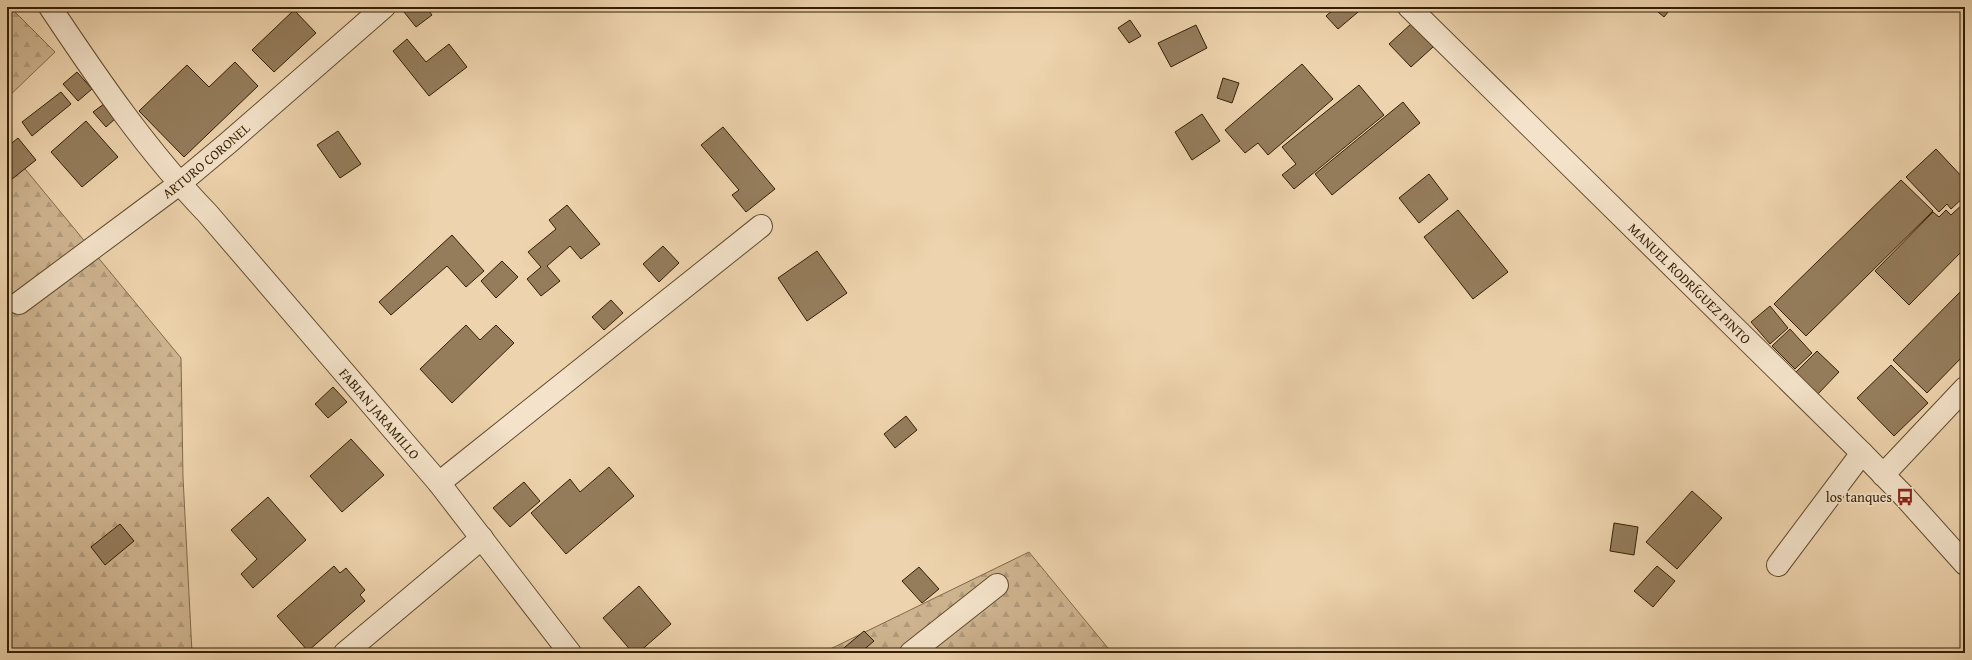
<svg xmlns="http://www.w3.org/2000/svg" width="1972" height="660" viewBox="0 0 1972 660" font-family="'Gentium Book Plus',serif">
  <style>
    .forest { fill: url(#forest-firs); stroke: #826a4a }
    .building { fill: #957d5c; stroke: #351f04 }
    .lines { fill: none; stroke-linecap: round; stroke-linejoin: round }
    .minor-casing { stroke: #634c2e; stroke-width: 24 }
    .minor { stroke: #f4e3ca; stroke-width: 22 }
    .labels { text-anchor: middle; stroke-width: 3.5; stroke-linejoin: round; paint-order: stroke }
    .street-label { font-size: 14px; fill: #351f04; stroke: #f4e3ca }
    .poi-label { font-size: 14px; fill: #351f04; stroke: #f4e3ca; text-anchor: end }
  </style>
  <defs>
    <pattern id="forest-firs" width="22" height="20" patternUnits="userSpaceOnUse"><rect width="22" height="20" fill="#cfb591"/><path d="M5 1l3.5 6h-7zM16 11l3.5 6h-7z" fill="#b29b7b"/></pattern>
  </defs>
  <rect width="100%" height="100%" fill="#eed4ae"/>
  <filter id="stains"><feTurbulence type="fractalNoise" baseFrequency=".005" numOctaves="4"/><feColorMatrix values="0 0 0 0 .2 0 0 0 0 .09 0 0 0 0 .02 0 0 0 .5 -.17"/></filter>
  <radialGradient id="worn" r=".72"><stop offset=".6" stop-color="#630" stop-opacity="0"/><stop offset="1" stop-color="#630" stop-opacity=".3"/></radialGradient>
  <g class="forest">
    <path d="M7,7H10L55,52L7,98Z"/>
    <path d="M7,147L181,358L183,477L192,653H7Z"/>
    <path d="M1029,552L1112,653H822Z"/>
  </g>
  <g class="building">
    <path d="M400,7H426L432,15L416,27Z"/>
    <path d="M1336,7H1364L1338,29L1326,16Z"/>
    <path d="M1652,7H1672L1664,17Z"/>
    <path d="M294,10L316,33L274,72L252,50Z"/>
    <path d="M1130,20L1141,36L1129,43L1118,28Z"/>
    <path d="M1411,24L1433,47L1411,67L1389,44Z"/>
    <path d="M1196,25L1207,48L1171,67L1158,43Z"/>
    <path d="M407,39L426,62L449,44L467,67L429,96L393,51Z"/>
    <path d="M235,62L258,86L184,157L139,111L187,65L209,87Z"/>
    <path d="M1302,64L1333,99L1268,155L1258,143L1245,153L1225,130Z"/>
    <path d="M77,72L92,89L78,101L63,84Z"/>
    <path d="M1223,78L1239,83L1232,103L1217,98Z"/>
    <path d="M1359,85L1384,115L1294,189L1282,175L1296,164L1282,147Z"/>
    <path d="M61,92L71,104L32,136L22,122Z"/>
    <path d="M1403,102L1420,123L1332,195L1315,174Z"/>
    <path d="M104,104L116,118L106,127L93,112Z"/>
    <path d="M1202,114L1220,141L1192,160L1175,132Z"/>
    <path d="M86,121L118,157L82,187L51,152Z"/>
    <path d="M723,127L775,189L746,212L732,195L739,190L701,145Z"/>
    <path d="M338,131L361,164L340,178L317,145Z"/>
    <path d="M18,138L36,160L7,183V147Z"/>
    <path d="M1936,149L1965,180V196L1951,209L1947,204L1939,212L1906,177Z"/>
    <path d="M1429,174L1448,199L1419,223L1399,198Z"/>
    <path d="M1901,180L1933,211L1806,336L1774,304Z"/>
    <path d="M1965,202V248L1909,305L1875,271L1933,212L1939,217L1946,210L1951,215Z"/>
    <path d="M567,205L600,244L581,259L570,246L547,266L560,281L541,296L527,279L541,267L528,252L556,229L549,220Z"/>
    <path d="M1458,210L1508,272L1473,299L1424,237Z"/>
    <path d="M452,235L484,271L466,287L447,266L391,315L379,302Z"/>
    <path d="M663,246L679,263L659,282L643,264Z"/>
    <path d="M817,251L847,293L807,321L778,278Z"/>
    <path d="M502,261L518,277L496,298L481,281Z"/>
    <path d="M1965,287V354L1927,393L1893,360Z"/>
    <path d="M611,300L623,313L604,330L592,317Z"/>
    <path d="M1770,306L1788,328L1770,344L1751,322Z"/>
    <path d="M466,325L480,340L496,325L514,343L452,403L420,369Z"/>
    <path d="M1790,329L1812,353L1795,369L1772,346Z"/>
    <path d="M1817,351L1839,372L1816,396L1794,374Z"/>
    <path d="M1891,365L1928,403L1894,436L1857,398Z"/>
    <path d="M333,387L347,402L328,418L315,404Z"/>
    <path d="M906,416L917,430L895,448L884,434Z"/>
    <path d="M351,439L384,475L342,512L310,476Z"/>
    <path d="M609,467L634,496L566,554L531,513L570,479L580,492Z"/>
    <path d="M524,482L540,501L510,527L493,508Z"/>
    <path d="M1692,491L1722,518L1677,569L1646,542Z"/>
    <path d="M268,497L306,540L253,588L241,574L257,559L231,530Z"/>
    <path d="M1614,523L1638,527L1634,555L1610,551Z"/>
    <path d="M120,524L134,541L105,565L91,547Z"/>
    <path d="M334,566L340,573L346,568L365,590L360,595L365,601L308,651L277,616Z"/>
    <path d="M1657,566L1675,581L1653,607L1634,591Z"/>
    <path d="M919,567L939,589L922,603L902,581Z"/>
    <path d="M639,586L671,624L638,653H633L603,618Z"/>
    <path d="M864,631L874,641L860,653H838Z"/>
    <path d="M127,649L131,653H123Z"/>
  </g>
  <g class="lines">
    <g class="minor-casing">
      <g id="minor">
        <path id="s1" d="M50,7C98,79 147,151 208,214L439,483L570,653"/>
        <path id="s2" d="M1409,7L1862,453L1905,497L1965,564"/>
        <path id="s3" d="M19,303L179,184L228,143L384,7"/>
        <path d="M1883,475L1965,388"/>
        <path d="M439,483L761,226"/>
        <path d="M1778,565L1862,453"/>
        <path d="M345,653L482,538"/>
        <path d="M911,653L997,585"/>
      </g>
    </g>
    <use href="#minor" class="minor"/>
  </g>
  <defs>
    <g id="bus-bare" transform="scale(1.38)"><path d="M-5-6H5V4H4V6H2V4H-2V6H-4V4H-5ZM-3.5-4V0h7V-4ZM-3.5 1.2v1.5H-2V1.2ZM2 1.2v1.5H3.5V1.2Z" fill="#8f2418" stroke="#f4e3ca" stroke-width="2.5" paint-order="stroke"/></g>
  </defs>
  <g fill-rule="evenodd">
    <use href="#bus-bare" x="1905" y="497"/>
  </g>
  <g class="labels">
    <g class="street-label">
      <text dy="5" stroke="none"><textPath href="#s3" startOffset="235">ARTURO CORONEL</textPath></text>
      <text dy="5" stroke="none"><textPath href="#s2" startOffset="394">MANUEL RODRÍGUEZ PINTO</textPath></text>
      <text dy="5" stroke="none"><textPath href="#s1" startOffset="524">FABIAN JARAMILLO</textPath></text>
    </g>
    <g class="poi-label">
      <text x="1892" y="502">los tanques</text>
    </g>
  </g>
  <rect width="1972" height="660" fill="none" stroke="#eed4ae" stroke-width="24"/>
  <rect x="8" y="8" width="1956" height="644" fill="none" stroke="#351f04" stroke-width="2"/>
  <rect x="12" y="12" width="1948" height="636" fill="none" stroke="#351f04"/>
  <rect width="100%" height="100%" filter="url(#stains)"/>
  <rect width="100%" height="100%" fill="url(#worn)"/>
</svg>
